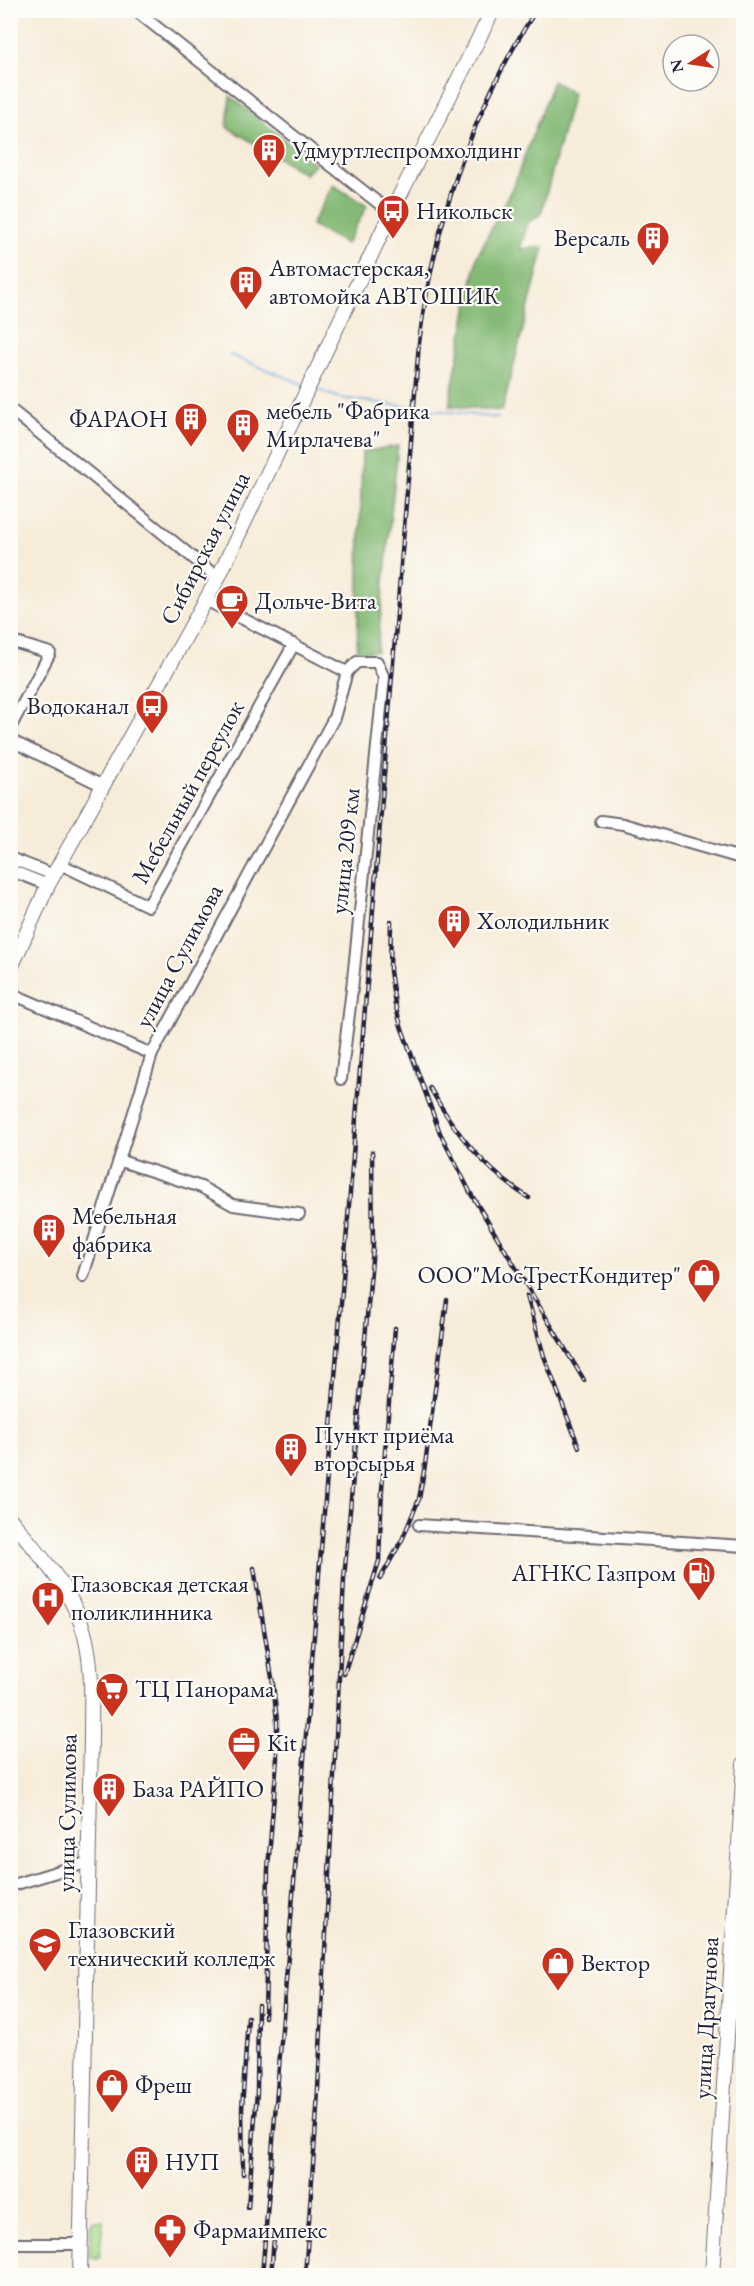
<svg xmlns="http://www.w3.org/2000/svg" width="754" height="2286" viewBox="0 0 754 2286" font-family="'EB Garamond',serif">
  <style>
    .green { fill: #a7da8a; stroke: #647e62; stroke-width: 1.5 }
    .forest { fill: #85ba76; stroke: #546e58; stroke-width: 1.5 }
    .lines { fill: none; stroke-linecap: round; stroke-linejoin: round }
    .stream { stroke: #6fa6dd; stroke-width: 2 }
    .minor-casing { stroke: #6d6972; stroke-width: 14 }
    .major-casing { stroke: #6d6972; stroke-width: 16 }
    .minor { stroke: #fff; stroke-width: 10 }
    .major { stroke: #fff; stroke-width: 14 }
    .rail-casing { stroke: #22223b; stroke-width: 4.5 }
    .rail { stroke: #fdfcf7; stroke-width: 2; stroke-dasharray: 7; stroke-linecap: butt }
    .labels { text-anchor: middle; stroke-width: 4.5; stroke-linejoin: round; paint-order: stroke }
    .poi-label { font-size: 24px; fill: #22223b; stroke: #fdfcf7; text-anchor: start }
    .street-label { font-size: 24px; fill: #22223b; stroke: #fdfcf7 }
  </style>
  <rect width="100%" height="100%" fill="#fdfcf7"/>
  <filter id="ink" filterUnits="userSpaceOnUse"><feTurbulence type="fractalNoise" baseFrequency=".0167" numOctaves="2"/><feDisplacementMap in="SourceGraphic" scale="12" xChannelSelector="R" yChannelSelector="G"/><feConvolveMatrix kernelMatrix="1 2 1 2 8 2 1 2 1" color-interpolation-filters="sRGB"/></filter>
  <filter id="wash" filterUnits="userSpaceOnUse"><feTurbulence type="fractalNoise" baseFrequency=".008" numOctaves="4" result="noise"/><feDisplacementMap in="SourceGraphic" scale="24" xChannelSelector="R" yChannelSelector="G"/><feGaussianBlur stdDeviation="1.35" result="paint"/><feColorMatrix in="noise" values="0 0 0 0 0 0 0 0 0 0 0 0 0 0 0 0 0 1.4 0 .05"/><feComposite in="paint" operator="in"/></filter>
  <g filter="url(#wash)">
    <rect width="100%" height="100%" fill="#f7ecd9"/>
    <path class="green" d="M95,2221H103L99,2258L90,2257L91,2223Z"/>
    <g class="forest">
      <path d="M553,81L573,93L541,214L528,223L520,249L544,247L502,411L449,406L477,257L515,182Z"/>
      <path d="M230,96L315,164L305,174L227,127Z"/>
      <path d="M333,185L367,206L346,244L311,225Z"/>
      <path d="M398,446L377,651L357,652L362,452Z"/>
    </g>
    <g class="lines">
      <g class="stream">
        <path d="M230,355L305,385"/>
        <path d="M313,388L340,398L498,418"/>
      </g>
    </g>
  </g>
  <g filter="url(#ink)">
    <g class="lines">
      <g class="minor-casing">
        <g id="minor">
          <path d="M135,10L391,213"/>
          <path d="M10,409L218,578"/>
          <path d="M206,600L347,672"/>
          <path d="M10,641L50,653L10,728"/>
          <path d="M10,740L103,786"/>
          <path d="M601,821L623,824L744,859"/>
          <path d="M10,858L54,875"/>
          <path d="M60,864L148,906L294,644"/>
          <path d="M10,870L48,885"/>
          <path d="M10,993L152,1054"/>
          <path d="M341,1079L352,989L384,678L377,662H357L347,672"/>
          <path d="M121,1161L201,1187L233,1205L299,1214"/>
          <path d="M83,1276L152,1054L334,718L347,672"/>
          <path d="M419,1525L744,1546"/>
          <path d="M10,1886L89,1862"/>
          <path d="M729,2013L744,2015"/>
          <path d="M10,2244H80"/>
        </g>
      </g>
      <g class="major-casing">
        <g id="major">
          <path d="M10,970L48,885L218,578L391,213L493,10"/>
          <path d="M10,1519C42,1557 78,1596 87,1645C93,1676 91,1708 91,1739L80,2276"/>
          <path d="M712,2276L744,1764"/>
        </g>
      </g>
      <use href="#minor" class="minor"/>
      <use href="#major" class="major"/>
      <g class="rail-casing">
        <g id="rail">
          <path d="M391,921L390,971L395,1004L401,1026L440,1133L471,1194L584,1380"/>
          <path d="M430,1088C455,1133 485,1170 529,1198"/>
          <path d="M527,1296L544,1356L579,1447"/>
          <path d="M254,1568L273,1684L277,1721V1758L268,1869L265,2017"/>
          <path d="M380,1579L402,1540L419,1499L425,1465L447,1300"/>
          <path d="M344,1674L379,1561L382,1489L395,1328"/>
          <path d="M243,2174L242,2109L248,2017"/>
          <path d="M248,2207L257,2092L258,2005"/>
          <path d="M262,2276L419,343C434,223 471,112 536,10"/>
          <path d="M271,2276L274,2237"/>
          <path d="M305,2276L317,2109L344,1579L373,1248L372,1152"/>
        </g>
      </g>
      <use href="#rail" class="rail"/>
    </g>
  </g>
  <defs>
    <g id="building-pin" transform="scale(1.725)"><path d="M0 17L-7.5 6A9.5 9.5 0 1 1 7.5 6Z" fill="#c8321e" stroke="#fdfcf7"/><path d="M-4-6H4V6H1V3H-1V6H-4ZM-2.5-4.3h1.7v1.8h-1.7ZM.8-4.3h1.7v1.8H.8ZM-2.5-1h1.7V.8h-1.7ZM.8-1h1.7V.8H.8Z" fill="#fff"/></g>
    <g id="bus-pin" transform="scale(1.725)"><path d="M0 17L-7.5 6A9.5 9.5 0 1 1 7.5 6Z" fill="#c8321e" stroke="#fdfcf7"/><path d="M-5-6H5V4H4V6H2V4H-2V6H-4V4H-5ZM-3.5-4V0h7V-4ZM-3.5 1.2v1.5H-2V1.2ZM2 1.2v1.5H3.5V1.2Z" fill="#fff"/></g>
    <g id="cafe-pin" transform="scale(1.725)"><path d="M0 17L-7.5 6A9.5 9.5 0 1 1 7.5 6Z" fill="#c8321e" stroke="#fdfcf7"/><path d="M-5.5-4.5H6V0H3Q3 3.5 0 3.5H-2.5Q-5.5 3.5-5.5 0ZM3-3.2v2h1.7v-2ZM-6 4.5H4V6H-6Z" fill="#fff"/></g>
    <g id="shop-pin" transform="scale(1.725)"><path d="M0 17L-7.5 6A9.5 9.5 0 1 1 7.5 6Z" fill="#c8321e" stroke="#fdfcf7"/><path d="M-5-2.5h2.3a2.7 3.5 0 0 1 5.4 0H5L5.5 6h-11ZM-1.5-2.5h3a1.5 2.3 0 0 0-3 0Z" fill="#fff"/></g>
    <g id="fuel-pin" transform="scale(1.725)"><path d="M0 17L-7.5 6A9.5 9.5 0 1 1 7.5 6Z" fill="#c8321e" stroke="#fdfcf7"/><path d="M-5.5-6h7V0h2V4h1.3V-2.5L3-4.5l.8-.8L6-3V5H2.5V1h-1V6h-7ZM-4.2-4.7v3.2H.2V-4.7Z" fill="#fff"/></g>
    <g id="hospital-pin" transform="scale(1.725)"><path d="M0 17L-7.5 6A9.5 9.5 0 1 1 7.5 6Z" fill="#c8321e" stroke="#fdfcf7"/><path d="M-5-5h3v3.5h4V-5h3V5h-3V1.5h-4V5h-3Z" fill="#fff"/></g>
    <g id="supermarket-pin" transform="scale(1.725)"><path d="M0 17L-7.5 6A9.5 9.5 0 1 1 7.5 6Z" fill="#c8321e" stroke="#fdfcf7"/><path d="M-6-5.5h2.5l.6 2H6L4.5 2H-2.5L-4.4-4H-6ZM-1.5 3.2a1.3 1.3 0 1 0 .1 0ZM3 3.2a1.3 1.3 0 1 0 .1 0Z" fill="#fff"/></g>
    <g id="office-pin" transform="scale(1.725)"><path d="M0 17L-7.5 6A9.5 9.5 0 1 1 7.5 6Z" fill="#c8321e" stroke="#fdfcf7"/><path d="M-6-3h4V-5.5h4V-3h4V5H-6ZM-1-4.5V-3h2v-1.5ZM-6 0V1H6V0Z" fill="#fff"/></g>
    <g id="university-pin" transform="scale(1.725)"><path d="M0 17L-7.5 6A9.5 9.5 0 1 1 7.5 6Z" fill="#c8321e" stroke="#fdfcf7"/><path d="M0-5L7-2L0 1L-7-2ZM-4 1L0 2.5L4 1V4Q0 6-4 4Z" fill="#fff"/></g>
    <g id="pharmacy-pin" transform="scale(1.725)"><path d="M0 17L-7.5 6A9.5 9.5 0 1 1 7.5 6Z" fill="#c8321e" stroke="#fdfcf7"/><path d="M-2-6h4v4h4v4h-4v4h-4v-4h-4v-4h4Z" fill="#fff"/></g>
  </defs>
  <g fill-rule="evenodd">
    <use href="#building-pin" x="269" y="150"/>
    <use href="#bus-pin" x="393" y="211"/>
    <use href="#building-pin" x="653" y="238"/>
    <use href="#building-pin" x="246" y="282"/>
    <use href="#building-pin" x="191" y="419"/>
    <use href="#building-pin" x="243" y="425"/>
    <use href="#cafe-pin" x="232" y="601"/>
    <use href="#bus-pin" x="152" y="706"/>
    <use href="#building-pin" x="454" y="921"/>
    <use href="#building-pin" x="49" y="1230"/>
    <use href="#shop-pin" x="704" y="1275"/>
    <use href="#building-pin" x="291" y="1449"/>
    <use href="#fuel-pin" x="699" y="1573"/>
    <use href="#hospital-pin" x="48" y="1598"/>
    <use href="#supermarket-pin" x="112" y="1689"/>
    <use href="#office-pin" x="244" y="1743"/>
    <use href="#building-pin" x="109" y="1789"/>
    <use href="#university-pin" x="45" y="1944"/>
    <use href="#shop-pin" x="558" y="1963"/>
    <use href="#shop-pin" x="112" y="2085"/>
    <use href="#building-pin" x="142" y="2162"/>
    <use href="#pharmacy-pin" x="170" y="2230"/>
  </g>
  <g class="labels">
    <g class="poi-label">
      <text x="292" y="158">Удмуртлеспромхолдинг</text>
      <text x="416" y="219">Никольск</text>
      <text x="630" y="246" text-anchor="end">Версаль</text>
      <text x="269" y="276">Автомастерская,<tspan x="269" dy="28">автомойка АВТОШИК</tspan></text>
      <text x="266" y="419">мебель "Фабрика<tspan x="266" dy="28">Мирлачева"</tspan></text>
      <text x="168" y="427" text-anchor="end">ФАРАОН</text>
      <text x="255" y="609">Дольче-Вита</text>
      <text x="129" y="714" text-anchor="end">Водоканал</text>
      <text x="477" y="929">Холодильник</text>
      <text x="72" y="1224">Мебельная<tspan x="72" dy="28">фабрика</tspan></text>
      <text x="681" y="1283" text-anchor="end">ООО"МосТрестКондитер"</text>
      <text x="314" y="1443">Пункт приёма<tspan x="314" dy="28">вторсырья</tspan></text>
      <text x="676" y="1581" text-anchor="end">АГНКС Газпром</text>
      <text x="71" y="1592">Глазовская детская<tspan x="71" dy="28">поликлинника</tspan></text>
      <text x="135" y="1697">ТЦ Панорама</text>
      <text x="267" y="1751">Kit</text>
      <text x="132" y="1797">База РАЙПО</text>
      <text x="68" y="1938">Глазовский<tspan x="68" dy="28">технический колледж</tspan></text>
      <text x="581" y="1971">Вектор</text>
      <text x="135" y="2093">Фреш</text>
      <text x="165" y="2170">НУП</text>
      <text x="193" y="2238">Фармаимпекс</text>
    </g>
    <g class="street-label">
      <text transform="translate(205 548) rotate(-63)" y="8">Сибирская улица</text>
      <text transform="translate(188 792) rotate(-61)" y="8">Мебельный переулок</text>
      <text transform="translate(345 851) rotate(-84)" y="8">улица 209 км</text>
      <text transform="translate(179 956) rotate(-62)" y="8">улица Сулимова</text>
      <text transform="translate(67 1813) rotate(-89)" y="8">улица Сулимова</text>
      <text transform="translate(706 2018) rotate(-87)" y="8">улица Драгунова</text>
    </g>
  </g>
  <rect width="754" height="2286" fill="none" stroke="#fdfcf7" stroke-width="36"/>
  <g transform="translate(691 63) rotate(258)"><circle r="28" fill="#fdfcf7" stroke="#a5a5ac" stroke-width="1.5"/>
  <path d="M0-4.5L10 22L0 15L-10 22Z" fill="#c8321e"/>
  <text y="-9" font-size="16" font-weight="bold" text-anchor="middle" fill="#22223b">N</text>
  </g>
</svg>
